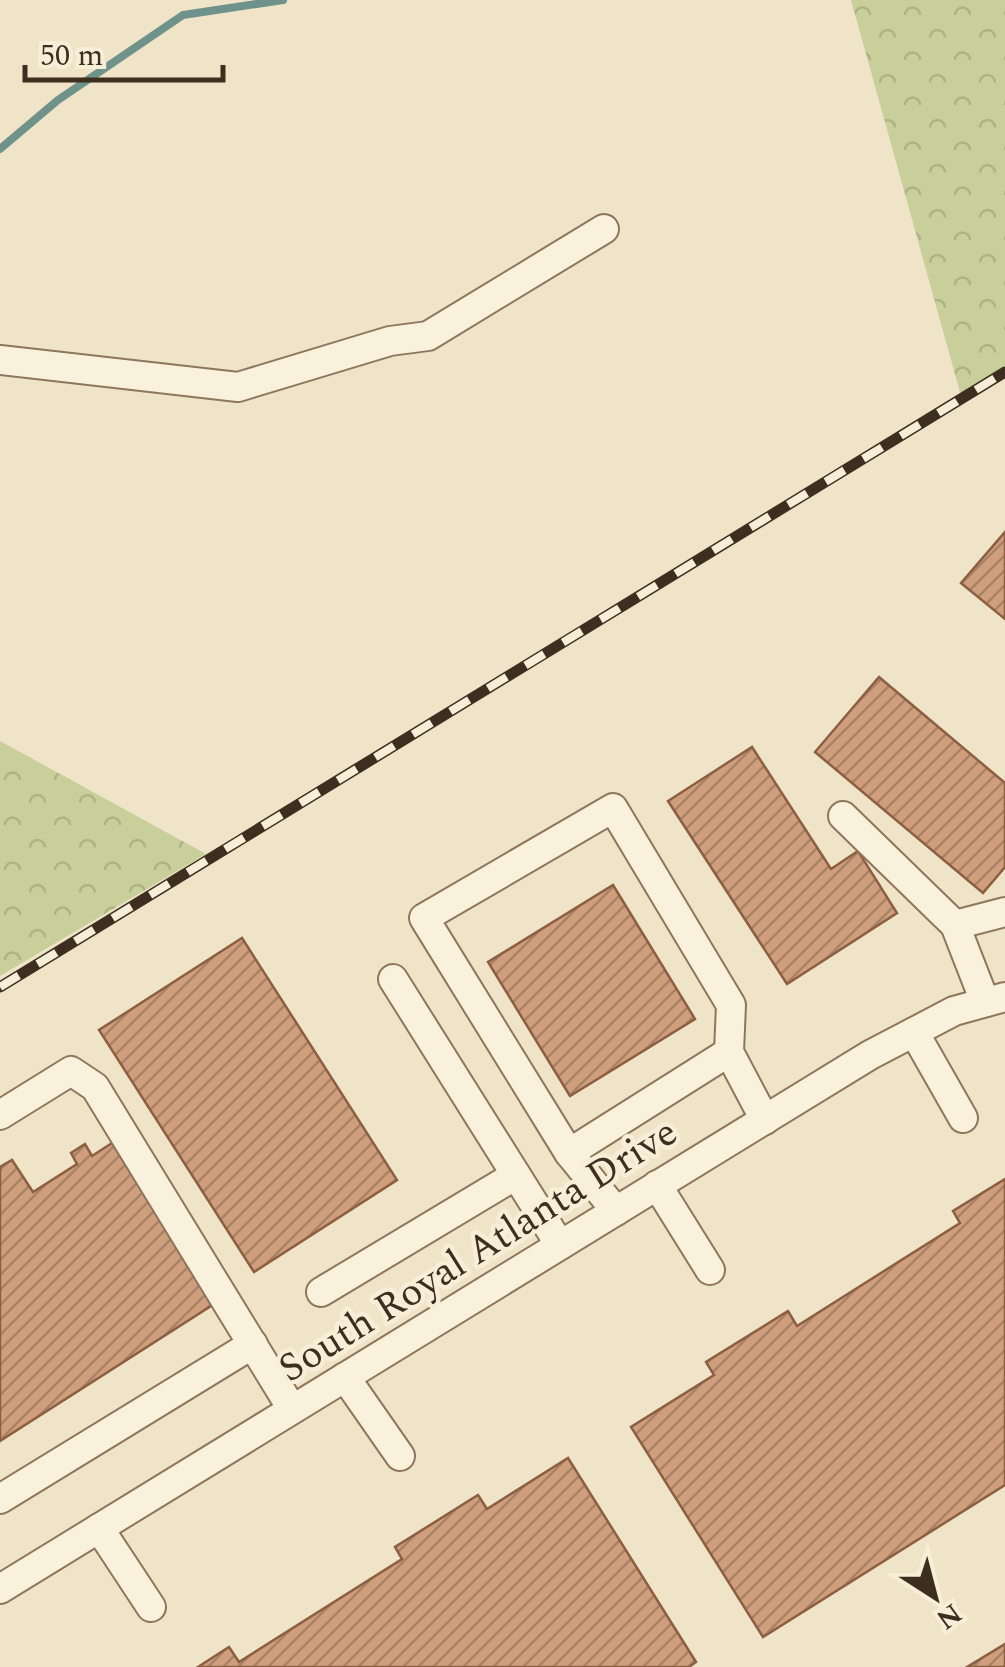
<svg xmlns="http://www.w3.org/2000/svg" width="1005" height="1667" viewBox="0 0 1005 1667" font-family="Spectral,serif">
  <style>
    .forest { fill: url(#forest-crowns) }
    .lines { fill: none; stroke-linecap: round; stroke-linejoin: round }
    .stream { stroke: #6f938a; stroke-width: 8 }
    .building { fill: url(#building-hatch); stroke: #8d5f41; stroke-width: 2.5 }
    .minor-casing { stroke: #8d765c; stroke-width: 32 }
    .minor { stroke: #faf1dc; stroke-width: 28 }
    .rail-casing { stroke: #3d2e20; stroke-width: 11 }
    .rail { stroke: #f7eed8; stroke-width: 8; stroke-dasharray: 22; stroke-linecap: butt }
    .labels { text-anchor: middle; stroke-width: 9; stroke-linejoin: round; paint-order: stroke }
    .street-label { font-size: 40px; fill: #3d2e20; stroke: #f7eed8 }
  </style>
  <defs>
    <pattern id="forest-crowns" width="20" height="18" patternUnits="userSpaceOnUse" patternTransform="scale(2.5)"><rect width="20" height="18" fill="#c9cf9b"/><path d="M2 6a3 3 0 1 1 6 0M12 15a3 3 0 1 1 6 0" fill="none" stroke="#aeb285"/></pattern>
    <pattern id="building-hatch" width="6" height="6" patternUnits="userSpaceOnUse" patternTransform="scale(2.5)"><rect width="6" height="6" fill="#cf9f7d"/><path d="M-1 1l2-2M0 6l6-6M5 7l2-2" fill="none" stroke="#a98266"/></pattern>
  </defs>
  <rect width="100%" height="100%" fill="#f0e4c8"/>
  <g class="forest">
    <path d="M851,0H1005V378L963,403Z"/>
    <path d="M0,741L206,854L0,976Z"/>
  </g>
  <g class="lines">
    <path class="stream" d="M0,149L58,100L183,15L283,0"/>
  </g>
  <g class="building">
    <path d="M1005,532V619L961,583Z"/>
    <path d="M879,677L1005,783V867L983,893L815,752Z"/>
    <path d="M752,747L831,869L858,851L897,913L787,984L668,801Z"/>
    <path d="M613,885L695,1019L570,1096L488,962Z"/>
    <path d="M242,938L397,1180L254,1272L99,1030Z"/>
    <path d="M112,1143L214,1304L0,1441V1167L12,1160L33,1192L77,1164L71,1153L85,1144L92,1156Z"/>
    <path d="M1005,1179V1485L763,1637L631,1427L714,1375L706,1362L788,1311L797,1326L960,1223L953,1211Z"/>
    <path d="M568,1458L696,1662L689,1667H198L229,1647L239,1662L402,1559L395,1547L478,1495L487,1509Z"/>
    <path d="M1005,1644V1667H967Z"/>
  </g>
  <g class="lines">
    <g class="minor-casing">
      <g id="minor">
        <path d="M0,360L238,387L390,341L428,336L604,229"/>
        <path d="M843,816L955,925L985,1002"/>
        <path d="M955,925L1005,912"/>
        <path d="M393,979L560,1245"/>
        <path d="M914,1032L963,1118"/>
        <path d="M0,1115L71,1071L95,1087L292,1409"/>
        <path d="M569,1153L729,1052"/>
        <path d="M657,1185L710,1270"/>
        <path d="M616,1211L569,1153L424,918L613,808L731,1005L729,1052L765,1120"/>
        <path d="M321,1292L516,1175"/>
        <path d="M345,1377L400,1456"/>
        <path d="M0,1499L253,1344"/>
        <path d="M99,1528L151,1607"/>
        <path d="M0,1589L870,1055L954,1011L1005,997"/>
      </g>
    </g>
    <use href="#minor" class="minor"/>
    <g class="rail-casing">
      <path id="rail" d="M0,987L1005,372"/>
    </g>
    <use href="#rail" class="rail"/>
  </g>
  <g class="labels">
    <g class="street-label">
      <text transform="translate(477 1249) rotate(-32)" y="14">South Royal Atlanta Drive</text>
    </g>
  </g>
  <g transform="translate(935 1597) rotate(144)" stroke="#f7eed8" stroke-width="8" paint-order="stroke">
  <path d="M0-8L18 38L0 25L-18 38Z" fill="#3d2e20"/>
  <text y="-15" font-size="28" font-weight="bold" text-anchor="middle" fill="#3d2e20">N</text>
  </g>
  <path d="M25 65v15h198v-15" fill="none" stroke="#3d2e20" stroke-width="5"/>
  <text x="40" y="65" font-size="30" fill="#3d2e20" stroke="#f7eed8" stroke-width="8" paint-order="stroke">50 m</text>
</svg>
